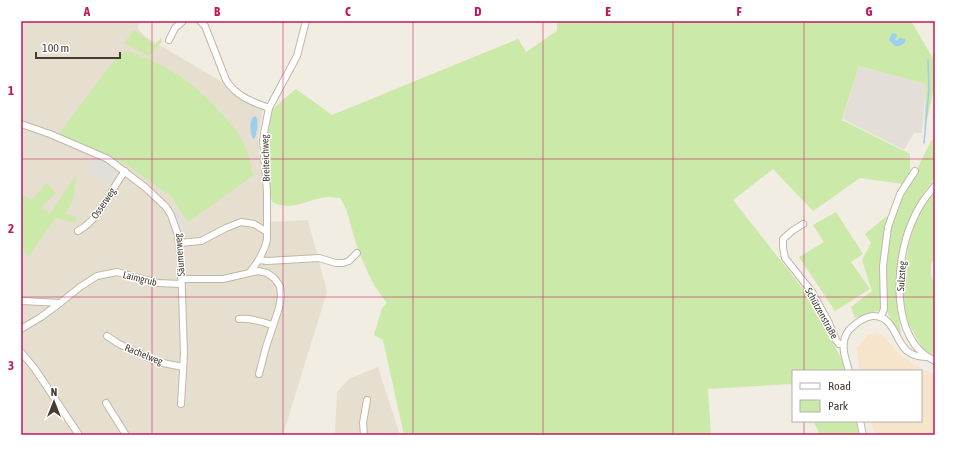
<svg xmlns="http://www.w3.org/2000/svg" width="956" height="456" viewBox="0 0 956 456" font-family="'Asap Condensed',sans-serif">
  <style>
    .residential { fill: #e6dfd0 }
    .commercial { fill: #f6e4cb }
    .industrial { fill: #e3ded7 }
    .green { fill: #cbe9a8 }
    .parking { fill: #e2dfdb }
    .water { fill: #9acef3 }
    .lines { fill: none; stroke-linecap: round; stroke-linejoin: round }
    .stream { stroke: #9acef3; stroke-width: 1.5 }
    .minor-casing { stroke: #c0b8a7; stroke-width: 8 }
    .minor { stroke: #fff; stroke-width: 6 }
    .grid { fill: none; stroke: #c2185b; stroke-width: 1; stroke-opacity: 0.55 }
    .labels { text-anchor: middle; stroke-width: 3; stroke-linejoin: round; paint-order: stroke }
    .street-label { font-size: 10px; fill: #433d32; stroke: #fff }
    .neatline { fill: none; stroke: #c2185b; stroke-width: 1.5 }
    .grid-label { font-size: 13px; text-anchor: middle; font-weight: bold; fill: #c2185b }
  </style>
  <rect width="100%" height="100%" fill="#f2ede2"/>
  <g class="residential">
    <path d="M21,21H141L137,28L146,37L217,79L263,109L258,137L259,151L264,190L270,206V222L308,220L327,292L283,435H21Z"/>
    <path d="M378,367L400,435H336L335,432L337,392L349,379Z"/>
  </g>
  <path class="commercial" d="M877,333L885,338L900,355L923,370L935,374V435H875L871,421H921V371H860L857,348L868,335Z"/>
  <path class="industrial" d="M859,66L926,84L922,133H914L904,150L843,119Z"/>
  <g class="green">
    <path d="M557,21H911L934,60L935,84L924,132L926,84L859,66L842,120L910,154V171L903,184L860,178L813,211L773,169L733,200L807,294L842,360L844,371H793V387L791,384L708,389L711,435H404L383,340L374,335L382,308L387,303C372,286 359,255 353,233C349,221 348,209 340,198C336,198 331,196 328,197C307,199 294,212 272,202C268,177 261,137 271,113C274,106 290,94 296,89L332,115L518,39L526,52L557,31Z"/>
    <path d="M134,30L154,45L161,38L162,41L149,57L124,43Z"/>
    <path d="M125,51C164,62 196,84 222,114C230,123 239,133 244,144C249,154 251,165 253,176L188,222L172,197L124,163L84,146L57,136L113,62Z"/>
    <path d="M935,138V179L924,192L908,221L901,242L897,268L896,296L901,334L895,327L885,308L855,318L851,307L872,291L862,260L871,243L865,234L883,219L896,211L931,141Z"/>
    <path d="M77,174L73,199L66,213L77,218L75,223L56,218L28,257L21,245V194L32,200L46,183L56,193L41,207L50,214Z"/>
    <path d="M935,192V253L931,266V276L935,284V357L922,347L908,323L904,304L902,289L907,253L912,231L918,214Z"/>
    <path d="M836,212L863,254L851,262L870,289L835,311L799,257L824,242L813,225Z"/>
    <path d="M813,421H856L860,435H819L818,430Z"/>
  </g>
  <g class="parking">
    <path d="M95,157L116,168L115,180L112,186L87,169Z"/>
    <path d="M178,210L186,225L180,227L174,214Z"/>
  </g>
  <g class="water">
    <path d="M892,33L896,34L897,36L895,39L896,41L900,38L905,39V43L899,46H895L889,40Z"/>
    <path d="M256,116C259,123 257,131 255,138L253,139C250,131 249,125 253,117Z"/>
  </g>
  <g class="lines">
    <path class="stream" d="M924,143L929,89L928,60"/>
    <g class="minor-casing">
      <g id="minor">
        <path d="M200,21L205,26L226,80C236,96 252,102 269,108"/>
        <path d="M169,40L175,28L183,21"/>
        <path d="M21,124L50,134L108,159L146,188L166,207L171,215L178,235L181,261L184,354L181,404"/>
        <path d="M935,186C925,197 917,209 912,222C895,260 889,341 935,361"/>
        <path d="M803,224L792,231L783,239V248L785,258L812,292L829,323L836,340L839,344H843"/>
        <path d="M78,231C100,219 110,191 125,171"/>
        <path d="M179,243L201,241L226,228L241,222L254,224L267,232"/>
        <path d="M259,260L267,261L319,258L336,263H343L349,261L357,253"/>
        <path d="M250,272C258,262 264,253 267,240V192L263,141L264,133L269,108L297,56L306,21"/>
        <path d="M181,279H223L258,271L267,273L274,278L280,286L281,296L279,308L266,347L259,374"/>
        <path d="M22,301L60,303"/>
        <path d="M881,316L884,309L883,266L888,227L900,194L915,171"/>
        <path d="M239,319C251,318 261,321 272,325"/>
        <path d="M21,329L41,317L60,303L80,287L97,276L117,272L158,283L181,284"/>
        <path d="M107,336L119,344L158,362L183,367"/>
        <path d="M21,352L35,369L79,435"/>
        <path d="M849,371C845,357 839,343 849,330C855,324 863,317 872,316C894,315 894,339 907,351C913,356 919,357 927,357"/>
        <path d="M106,403L126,435"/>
        <path d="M860,421L863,435"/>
        <path d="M364,435L363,423L367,400"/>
      </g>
    </g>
    <use href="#minor" class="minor"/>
  </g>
  <path class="grid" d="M152,21V435M283,21V435M413,21V435M543,21V435M673,21V435M804,21V371M21,159H935M21,297H935M804,421V435"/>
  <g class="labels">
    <g class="street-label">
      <text transform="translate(265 158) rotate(-92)" y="4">Breiteichweg</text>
      <text transform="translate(103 203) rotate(-56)" y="4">Osserweg</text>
      <text transform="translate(179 255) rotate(-95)" y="4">Säumerweg</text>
      <text transform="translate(901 276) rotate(-86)" y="4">Sulzsteg</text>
      <text transform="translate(140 278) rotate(14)" y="4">Laimgrub</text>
      <text transform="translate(822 313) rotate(61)" y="4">Schützenstraße</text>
      <text transform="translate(144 354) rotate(22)" y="4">Rachelweg</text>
    </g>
  </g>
  <rect width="956" height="456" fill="none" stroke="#ffffff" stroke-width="44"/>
  <rect x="792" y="370" width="130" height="52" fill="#ffffff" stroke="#b4b1ad"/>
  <rect x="800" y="383" width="20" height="6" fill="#ffffff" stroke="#b4b1ad"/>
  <text x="828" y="390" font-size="12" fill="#433d32">Road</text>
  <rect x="800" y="400" width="20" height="12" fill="#cbe9a8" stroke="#b4b1ad"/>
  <text x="828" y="410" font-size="12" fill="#433d32">Park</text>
  <g transform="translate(54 402)" stroke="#ffffff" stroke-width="3" paint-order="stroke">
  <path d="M0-3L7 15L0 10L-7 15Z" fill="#433d32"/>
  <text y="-6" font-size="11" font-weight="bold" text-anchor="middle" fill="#433d32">N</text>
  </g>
  <path d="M36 52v6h84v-6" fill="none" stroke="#433d32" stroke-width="2"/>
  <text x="42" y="52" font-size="12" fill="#433d32" stroke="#ffffff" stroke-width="3" paint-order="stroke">100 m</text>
  <rect x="22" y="22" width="912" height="412" class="neatline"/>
  <g class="grid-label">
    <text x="87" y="16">A</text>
    <text x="217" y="16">B</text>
    <text x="348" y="16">C</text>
    <text x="478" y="16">D</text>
    <text x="608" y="16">E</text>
    <text x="739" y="16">F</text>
    <text x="869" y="16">G</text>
    <text x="11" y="95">1</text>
    <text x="11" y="233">2</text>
    <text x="11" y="370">3</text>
  </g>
</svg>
